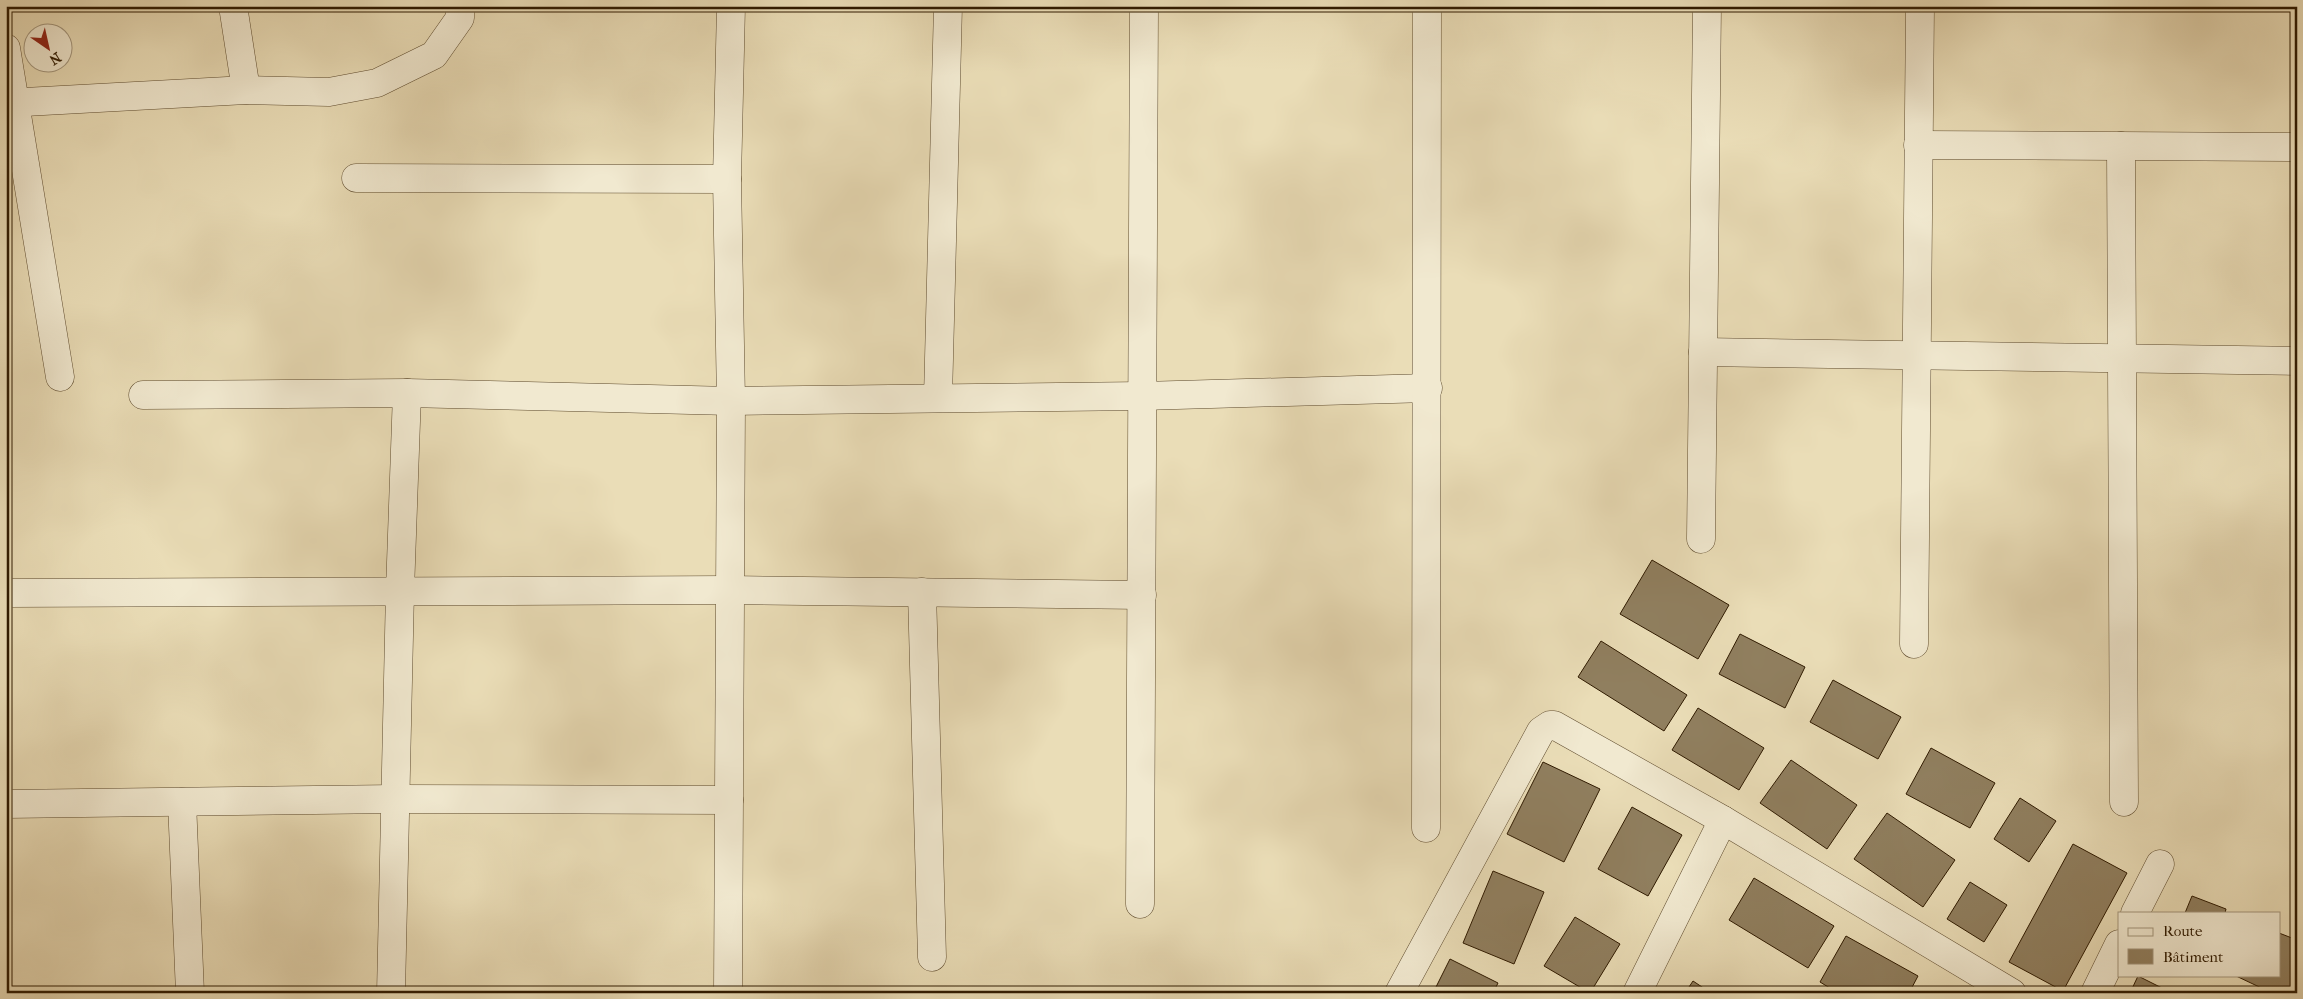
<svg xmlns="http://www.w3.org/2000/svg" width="2303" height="999" viewBox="0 0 2303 999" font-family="'IM FELL French Canon',serif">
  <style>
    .building { fill: #907f5f; stroke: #2f1a00 }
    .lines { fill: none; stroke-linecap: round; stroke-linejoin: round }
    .minor-casing { stroke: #5e4b2e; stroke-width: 29 }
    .minor { stroke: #f1e9d0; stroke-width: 28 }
  </style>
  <rect width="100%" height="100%" fill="#eaddb7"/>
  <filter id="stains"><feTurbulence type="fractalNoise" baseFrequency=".004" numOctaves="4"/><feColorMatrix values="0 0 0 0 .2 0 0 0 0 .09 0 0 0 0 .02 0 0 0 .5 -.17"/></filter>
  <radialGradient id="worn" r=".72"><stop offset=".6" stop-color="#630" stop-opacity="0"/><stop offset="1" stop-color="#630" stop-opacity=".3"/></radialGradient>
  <g class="building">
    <path d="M1652,560L1729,605L1698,659L1620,614Z"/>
    <path d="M1740,634L1805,667L1785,708L1719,674Z"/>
    <path d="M1601,641L1687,695L1664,731L1578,677Z"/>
    <path d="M1833,680L1901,717L1878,759L1810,722Z"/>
    <path d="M1698,708L1764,748L1739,790L1672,750Z"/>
    <path d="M1931,748L1995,783L1970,828L1906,794Z"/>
    <path d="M1791,760L1857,805L1827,849L1760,803Z"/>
    <path d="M1543,762L1600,789L1564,862L1507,834Z"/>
    <path d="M2020,798L2056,821L2029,862L1994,839Z"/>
    <path d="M1632,807L1682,835L1648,896L1598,869Z"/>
    <path d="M1887,813L1955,860L1923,907L1854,859Z"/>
    <path d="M2073,844L2127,873L2063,991L2009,962Z"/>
    <path d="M1493,871L1544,892L1514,964L1463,943Z"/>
    <path d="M1754,878L1834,926L1808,968L1729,920Z"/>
    <path d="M1970,882L2007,905L1984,942L1947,919Z"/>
    <path d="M2192,896L2226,909L2225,913H2185Z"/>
    <path d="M1575,917L1620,944L1590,993L1544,966Z"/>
    <path d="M2279,933L2297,940V983L2292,993H2272L2234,975H2279Z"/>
    <path d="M1846,936L1918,976L1909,993H1838L1820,982Z"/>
    <path d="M1450,959L1498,983L1493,993H1433Z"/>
    <path d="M2138,976L2172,993H2130Z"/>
    <path d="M1693,981L1711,993H1685Z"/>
  </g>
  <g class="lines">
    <g class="minor-casing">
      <g id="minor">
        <path d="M233,6L246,90"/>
        <path d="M6,48L60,377"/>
        <path d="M6,103L246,90L329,92L377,83L434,55L460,18V6"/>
        <path d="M1918,145L2297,147"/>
        <path d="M2121,146L2124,802"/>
        <path d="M356,178L727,179"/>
        <path d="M1703,352C1901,354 2099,359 2297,361"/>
        <path d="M143,395L407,393L731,401L1142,396L1428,388"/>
        <path d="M938,398L948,6"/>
        <path d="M1701,539L1707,6"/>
        <path d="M922,592L932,957"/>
        <path d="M6,593L730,590L1142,595"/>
        <path d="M1914,644L1920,6"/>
        <path d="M182,802L190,993"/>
        <path d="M6,804L395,799L729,800"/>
        <path d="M1426,828L1427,6"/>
        <path d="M1140,904L1144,6"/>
        <path d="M2135,913L2160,864"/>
        <path d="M391,993L400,591L407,393"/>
        <path d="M728,993L731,401L727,179L731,6"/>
        <path d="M1399,993L1541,731L1550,725H1554L1723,820L2012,993"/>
        <path d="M1637,993L1723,820"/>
        <path d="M2095,993L2119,944"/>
      </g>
    </g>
    <use href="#minor" class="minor"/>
  </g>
  <rect width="2303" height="999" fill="none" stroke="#eaddb7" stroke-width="25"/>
  <rect x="8" y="8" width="2288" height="984" fill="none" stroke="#2f1a00" stroke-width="2.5"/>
  <rect x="12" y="12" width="2278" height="974" fill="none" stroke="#2f1a00"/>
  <rect x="2118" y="912" width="162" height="65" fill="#f1e9d0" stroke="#a3967d"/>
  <rect x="2128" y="928" width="25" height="8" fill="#f1e9d0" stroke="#a3967d"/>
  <text x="2163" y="936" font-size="15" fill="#2f1a00">Route</text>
  <rect x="2128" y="949" width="25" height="15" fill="#907f5f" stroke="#a3967d"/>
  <text x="2163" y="962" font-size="15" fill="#2f1a00">Bâtiment</text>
  <g transform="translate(48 48) rotate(146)"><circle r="24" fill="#f1e9d0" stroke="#a3967d"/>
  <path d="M0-4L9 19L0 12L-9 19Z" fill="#8f2418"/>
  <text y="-8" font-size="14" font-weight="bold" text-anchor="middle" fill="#2f1a00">N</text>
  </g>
  <rect width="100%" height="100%" filter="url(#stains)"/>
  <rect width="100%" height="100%" fill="url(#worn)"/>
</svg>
